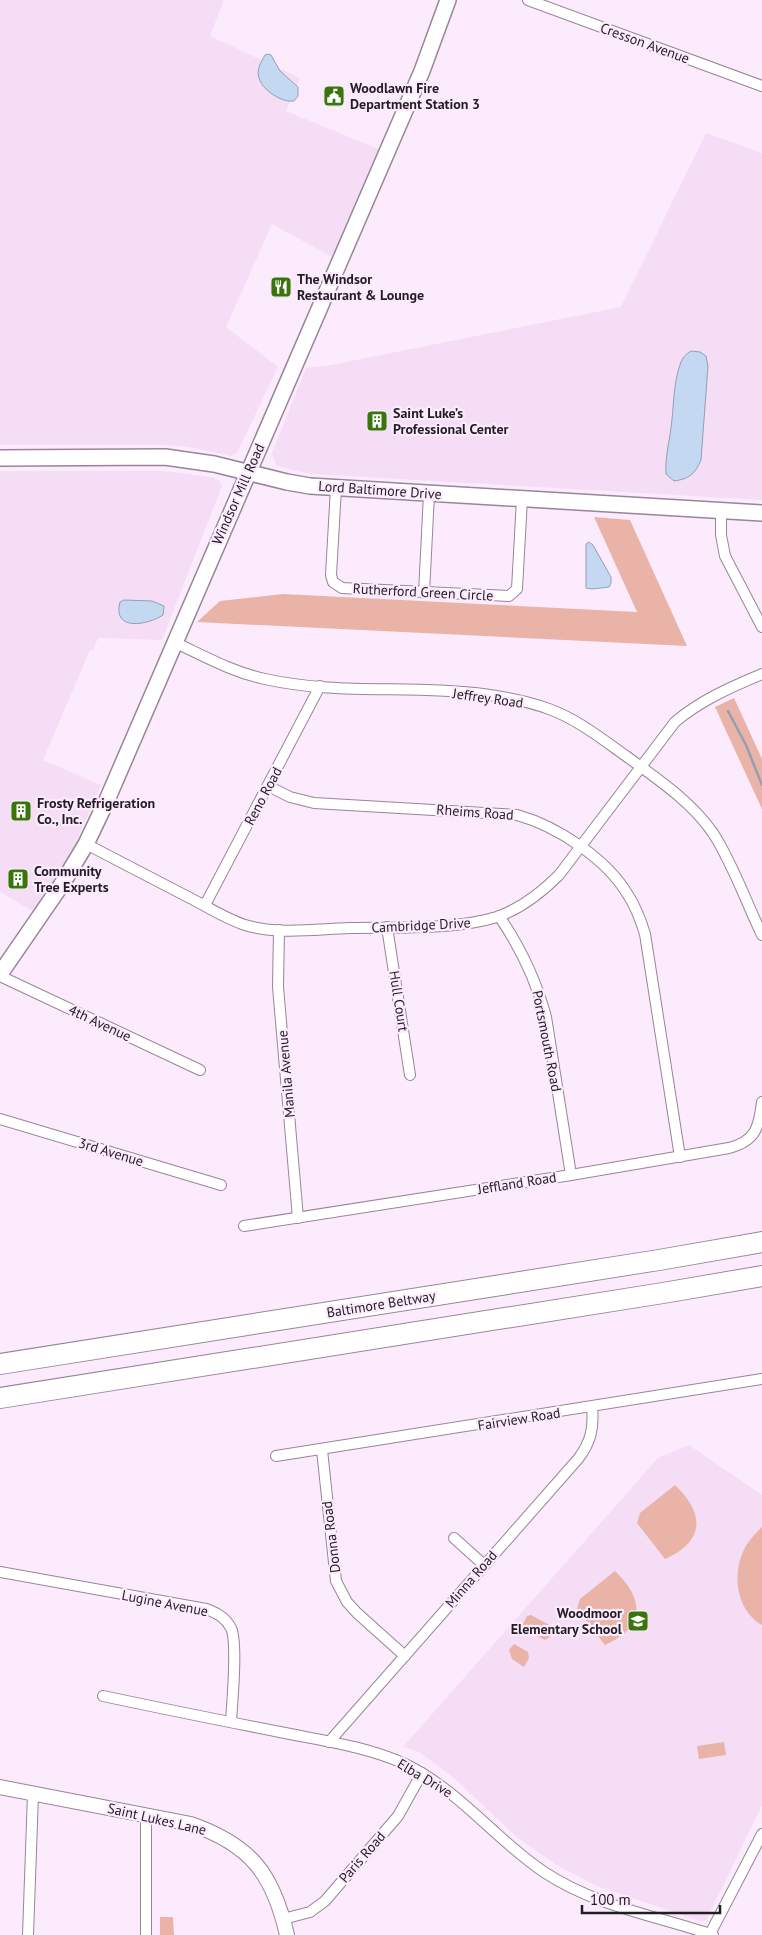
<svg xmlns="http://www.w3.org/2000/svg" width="762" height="1935" viewBox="0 0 762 1935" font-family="'PT Sans',sans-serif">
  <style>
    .built { fill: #f4ddf5 }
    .green { fill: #eab3a7 }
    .water { fill: #c4d8f2; stroke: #93a0b4 }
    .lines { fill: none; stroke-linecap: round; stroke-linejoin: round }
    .stream { stroke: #93a0b4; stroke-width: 2.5 }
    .minor-casing { stroke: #968697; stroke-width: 12 }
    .tertiary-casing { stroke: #968697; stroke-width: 16 }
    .secondary-casing { stroke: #968697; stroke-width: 18 }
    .motorway-casing { stroke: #968697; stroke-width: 22 }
    .minor { stroke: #fff; stroke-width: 10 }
    .tertiary { stroke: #fff; stroke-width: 14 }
    .secondary { stroke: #fff; stroke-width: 15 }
    .motorway { stroke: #fff; stroke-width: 20 }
    .labels { text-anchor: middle; stroke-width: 4.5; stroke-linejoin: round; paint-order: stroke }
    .street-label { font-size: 14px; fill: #221c23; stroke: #fcebfd }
    .poi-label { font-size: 14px; font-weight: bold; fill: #221c23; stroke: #fcebfd; text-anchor: start }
  </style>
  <rect width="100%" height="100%" fill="#fcebfd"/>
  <g class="built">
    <path d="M0,0H224L210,36L300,78L286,111L381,150L334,258L272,224L226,327L278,367L237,453L231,456L189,447L165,445H0Z"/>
    <path d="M706,133L762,153V500L313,474L292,470L276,465L272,453L306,368L331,365L621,307Z"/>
    <path d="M0,471H165L211,477L219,480L222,486L162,640L98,638L93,650H90L43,760L101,785L73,849L36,913L0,892Z"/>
    <path d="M689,1445L762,1495V1805L708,1917L706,1920L700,1921L597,1886L555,1864L518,1838L454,1778L419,1752L403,1747L658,1458Z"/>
  </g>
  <g class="green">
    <path d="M594,517L630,520L687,646L197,622L220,601L283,594L637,612Z"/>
    <path d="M734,698L762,759V809L715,707Z"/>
    <path d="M675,1485C705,1514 705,1541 665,1559L637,1523L640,1513Z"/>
    <path d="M762,1527V1625C737,1611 732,1576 743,1552C747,1542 755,1534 762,1527Z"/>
    <path d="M615,1571C645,1600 645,1627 605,1645L577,1609L580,1599Z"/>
    <path d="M531,1615L553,1627V1635L545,1640L521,1628L527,1616Z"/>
    <path d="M514,1644L528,1652L529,1658L524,1667L512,1659L509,1650Z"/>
    <path d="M724,1742L726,1755L699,1759L697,1746Z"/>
    <path d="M160,1917H173L174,1935H160Z"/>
  </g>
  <g class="water">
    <path d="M269,54L271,55L280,71L298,87V96L294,101C282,103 262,90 259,78C256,70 261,62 265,55Z"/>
    <path d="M691,351L700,352L706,356L708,366L701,460C695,474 689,479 674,481L666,474C665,458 669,443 671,428C674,407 673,382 681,362C683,357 686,354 691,351Z"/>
    <path d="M589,542L593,545L611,577V583L609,587L592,589L586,588V544Z"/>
    <path d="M124,600L152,601L164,606L163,615C148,625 112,632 120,602Z"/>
  </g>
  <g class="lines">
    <path class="stream" d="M728,711L746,745L762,785"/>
    <g class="minor-casing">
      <g id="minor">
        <path d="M528,0L762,86"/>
        <path d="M336,488L331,575L333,582L342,588L509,596L517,589L522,499"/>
        <path d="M721,511V535L725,556L762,627"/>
        <path d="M424,593L429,494"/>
        <path d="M174,642C204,656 232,672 265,679C336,695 411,685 483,694C505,697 528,701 549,709C577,719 602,739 626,756C656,778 691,801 713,833C733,864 746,902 762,935"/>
        <path d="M268,786L290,797L314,803L517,815C557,826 607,859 628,895C636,907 641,921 645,934L680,1157"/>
        <path d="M86,844C121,862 156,880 190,898C208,907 226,919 245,925C278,935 316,929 350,928C395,927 455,930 497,917C520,909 541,893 559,875L675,722C701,700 731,687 762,674"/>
        <path d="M205,905L320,686"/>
        <path d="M499,916C521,948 536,980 546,1017L571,1175"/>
        <path d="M387,927L410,1075"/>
        <path d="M279,930L278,987L298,1218"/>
        <path d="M0,976L200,1070"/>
        <path d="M0,1119L221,1185"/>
        <path d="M244,1226L571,1175L729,1148C756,1141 759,1127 762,1102"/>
        <path d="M322,1450L336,1581L347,1602L357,1613L405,1656"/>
        <path d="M276,1456L762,1379"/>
        <path d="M454,1538L484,1565"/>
        <path d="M0,1572L206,1609C217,1613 225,1617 231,1628C238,1643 232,1703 231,1722"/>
        <path d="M103,1696C164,1709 224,1721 285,1733C325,1741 368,1747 405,1764C459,1790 495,1839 544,1872C595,1906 657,1916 713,1935"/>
        <path d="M329,1742L578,1459C591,1442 594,1428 592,1407"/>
        <path d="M146,1815V1935"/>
        <path d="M283,1919L310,1912L325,1901L398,1816L422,1773"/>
        <path d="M710,1934L762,1834"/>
        <path d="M28,1935L33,1794"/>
      </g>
    </g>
    <g class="tertiary-casing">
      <path id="tertiary" d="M0,1787L191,1824C251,1845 273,1874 287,1935"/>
    </g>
    <g class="secondary-casing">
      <g id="secondary">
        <path d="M0,458L165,457L214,464L287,482L310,486L762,513"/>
        <path d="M0,974L62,884L86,844L107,800L422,71L448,0"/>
      </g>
    </g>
    <g class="motorway-casing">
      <g id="motorway">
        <path d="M0,1364L659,1260L762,1242"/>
        <path d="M0,1398L663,1293L762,1276"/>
      </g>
    </g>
    <use href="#minor" class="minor"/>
    <use href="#tertiary" class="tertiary"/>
    <use href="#secondary" class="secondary"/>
    <use href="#motorway" class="motorway"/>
  </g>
  <defs>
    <g id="civic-square" transform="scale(1.125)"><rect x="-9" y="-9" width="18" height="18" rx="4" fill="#38750b" stroke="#fcebfd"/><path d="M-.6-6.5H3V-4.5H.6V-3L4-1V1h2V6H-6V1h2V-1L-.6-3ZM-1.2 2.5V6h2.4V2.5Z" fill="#fff"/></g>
    <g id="restaurant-square" transform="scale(1.125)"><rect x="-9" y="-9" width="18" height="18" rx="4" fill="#38750b" stroke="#fcebfd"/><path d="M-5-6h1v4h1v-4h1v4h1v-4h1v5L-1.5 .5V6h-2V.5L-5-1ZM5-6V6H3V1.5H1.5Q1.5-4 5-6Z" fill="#fff"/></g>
    <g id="building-square" transform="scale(1.125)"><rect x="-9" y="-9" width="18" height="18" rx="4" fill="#38750b" stroke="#fcebfd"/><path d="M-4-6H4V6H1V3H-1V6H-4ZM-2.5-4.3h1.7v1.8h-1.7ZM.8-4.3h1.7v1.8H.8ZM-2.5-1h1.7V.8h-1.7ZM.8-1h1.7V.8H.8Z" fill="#fff"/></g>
    <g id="school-square" transform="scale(1.125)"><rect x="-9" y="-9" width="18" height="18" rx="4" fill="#38750b" stroke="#fcebfd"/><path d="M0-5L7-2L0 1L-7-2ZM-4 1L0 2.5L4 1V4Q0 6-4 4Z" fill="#fff"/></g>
  </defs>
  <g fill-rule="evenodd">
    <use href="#civic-square" x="334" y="96"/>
    <use href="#restaurant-square" x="281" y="287"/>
    <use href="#building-square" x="377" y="421"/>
    <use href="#building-square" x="21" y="811"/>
    <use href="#building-square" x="18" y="879"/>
    <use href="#school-square" x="638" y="1621"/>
  </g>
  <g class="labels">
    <g class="street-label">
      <text transform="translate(645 43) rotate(20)" y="5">Cresson Avenue</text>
      <text transform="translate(380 490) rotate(4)" y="5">Lord Baltimore Drive</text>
      <text transform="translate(238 494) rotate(-66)" y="5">Windsor Mill Road</text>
      <text transform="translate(423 592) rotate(3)" y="5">Rutherford Green Circle</text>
      <text transform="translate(488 698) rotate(8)" y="5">Jeffrey Road</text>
      <text transform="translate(263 796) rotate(-62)" y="5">Reno Road</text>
      <text transform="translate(475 812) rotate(4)" y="5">Rheims Road</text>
      <text transform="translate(421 925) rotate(-3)" y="5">Cambridge Drive</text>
      <text transform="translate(399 1001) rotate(81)" y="5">Hull Court</text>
      <text transform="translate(100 1023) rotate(25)" y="5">4th Avenue</text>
      <text transform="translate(547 1041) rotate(79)" y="5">Portsmouth Road</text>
      <text transform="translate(286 1074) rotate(-95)" y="5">Manila Avenue</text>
      <text transform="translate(111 1152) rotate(17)" y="5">3rd Avenue</text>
      <text transform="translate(517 1183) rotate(-9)" y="5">Jeffland Road</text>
      <text transform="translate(381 1304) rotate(-9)" y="5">Baltimore Beltway</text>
      <text transform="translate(519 1419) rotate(-9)" y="5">Fairview Road</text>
      <text transform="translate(331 1537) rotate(-97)" y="5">Donna Road</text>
      <text transform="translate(471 1579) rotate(-49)" y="5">Minna Road</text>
      <text transform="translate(165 1603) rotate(11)" y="5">Lugine Avenue</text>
      <text transform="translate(425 1778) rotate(31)" y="5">Elba Drive</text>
      <text transform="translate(157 1819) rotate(13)" y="5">Saint Lukes Lane</text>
      <text transform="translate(362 1857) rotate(-49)" y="5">Paris Road</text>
    </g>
    <g class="poi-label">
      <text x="350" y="93">Woodlawn Fire<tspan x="350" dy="16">Department Station 3</tspan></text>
      <text x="297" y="284">The Windsor<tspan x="297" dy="16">Restaurant &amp; Lounge</tspan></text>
      <text x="393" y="418">Saint Luke’s<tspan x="393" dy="16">Professional Center</tspan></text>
      <text x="37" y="808">Frosty Refrigeration<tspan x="37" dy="16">Co., Inc.</tspan></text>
      <text x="34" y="876">Community<tspan x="34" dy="16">Tree Experts</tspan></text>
      <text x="622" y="1618" text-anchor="end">Woodmoor<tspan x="622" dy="16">Elementary School</tspan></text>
    </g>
  </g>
  <path d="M582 1905v8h138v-8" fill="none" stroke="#221c23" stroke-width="2.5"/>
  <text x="590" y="1905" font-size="15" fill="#221c23" stroke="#fcebfd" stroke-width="4" paint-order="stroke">100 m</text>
</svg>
